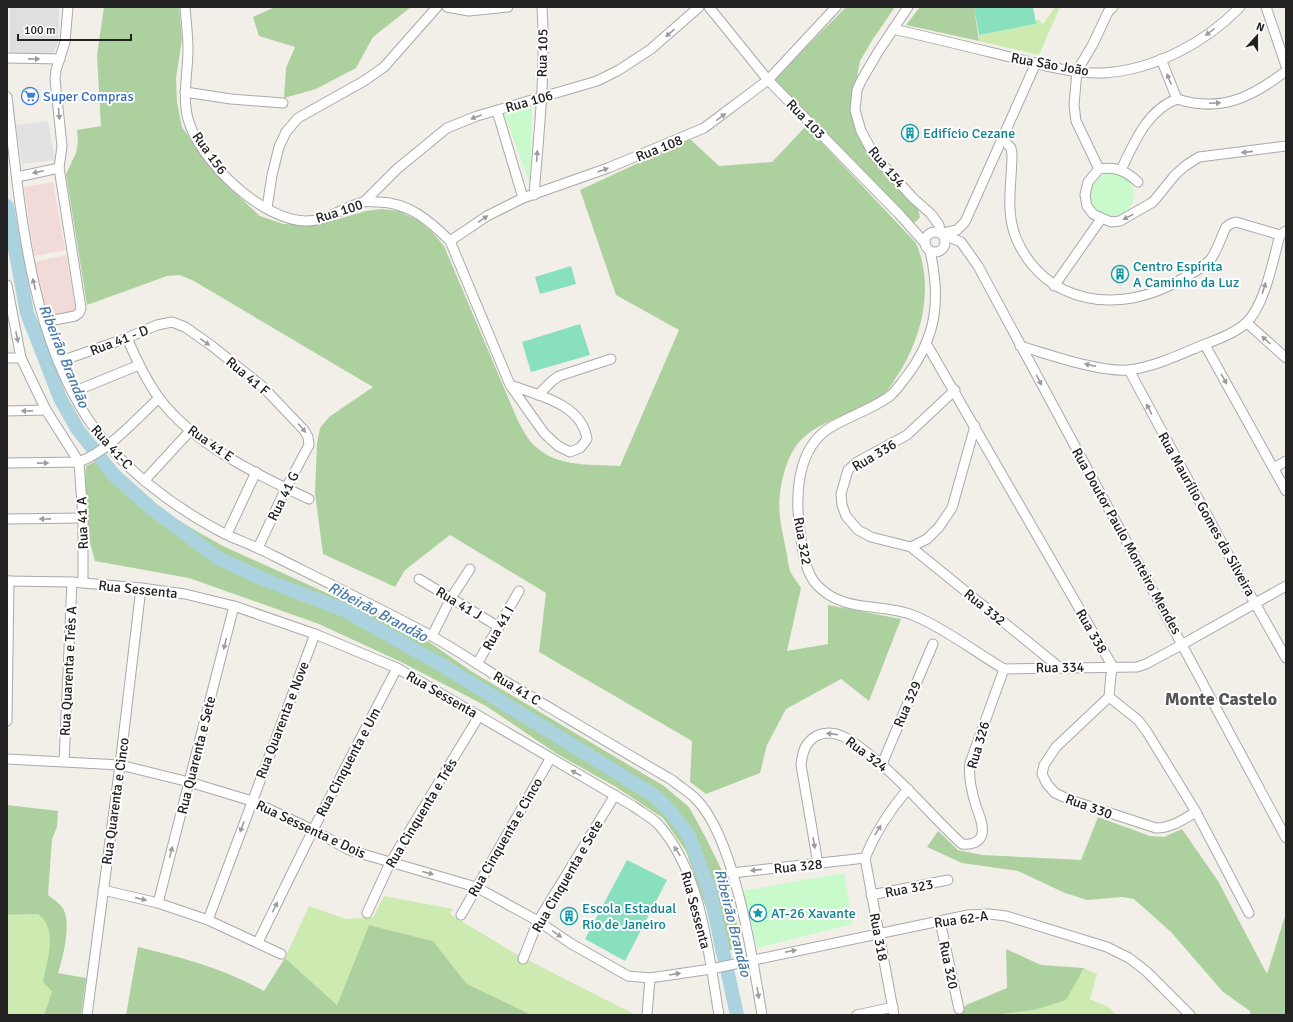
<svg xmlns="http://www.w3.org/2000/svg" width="1293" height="1022" viewBox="0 0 1293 1022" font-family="Signika,sans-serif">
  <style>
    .residential { fill: #e0dfdf }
    .commercial { fill: #f2dad9 }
    .grass { fill: #cdebb0 }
    .forest { fill: #add19e }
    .park { fill: #c8facc }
    .pitch { fill: #88e0be }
    .parking { fill: #e2e2e2 }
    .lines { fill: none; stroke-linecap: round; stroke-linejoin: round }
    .river { stroke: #aad3df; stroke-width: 14 }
    .minor-casing { stroke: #a9a9a9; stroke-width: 11 }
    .minor { stroke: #fff; stroke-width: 9 }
    .oneway { fill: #9c9c9c }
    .labels { text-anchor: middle; stroke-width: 4; stroke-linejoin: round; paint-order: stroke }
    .street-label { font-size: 14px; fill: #222; stroke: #fff }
    .shop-label { font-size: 14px; fill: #366cbe; stroke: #fff; text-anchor: start }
    .culture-label { font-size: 14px; fill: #0d838f; stroke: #fff; text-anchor: start }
    .water-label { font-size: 15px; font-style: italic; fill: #4a7aab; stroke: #fff }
    .district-label { font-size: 18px; font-weight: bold; fill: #555; stroke: #fff }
  </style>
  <rect width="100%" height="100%" fill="#f2efe9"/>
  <path class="residential" d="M10,7H59L58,42L52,56L10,53Z"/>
  <g class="commercial">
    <path d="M53,182L65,250L34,256L24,187Z"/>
    <path d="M66,255L76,312L47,319L34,262Z"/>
  </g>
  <g class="grass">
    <path d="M1055,7H1060L1039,55L979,41V35L1036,24L1035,20H1039L1043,24Z"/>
    <path d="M384,896L453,909L450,914L518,955L636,1015H532L467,984L433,941L369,925L337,1005L285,958L309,906L346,919L373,917Z"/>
    <path d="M38,914L47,921L50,931L52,991L44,1015H7V915Z"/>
    <path d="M1084,968L1097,974L1090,999L1110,1008L1116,1015H994L1035,1010L1065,1000Z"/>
  </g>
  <g class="forest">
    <path d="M104,7H179L182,39L176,78L177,102L182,127L198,150L233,191L260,216L283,224L317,225L366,211L382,209L399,211L417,220L432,232L444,246L518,421C522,428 526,436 531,442C554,468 588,464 620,466L679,330L616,295L580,190L690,139L719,166L772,162L806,126L916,243C934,285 923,333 901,370C896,377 891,387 885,393C861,413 826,417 803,438C785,454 777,493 780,517C781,528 784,539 786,550C788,557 788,567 791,573C794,578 798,583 801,588L787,651L828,644V605L901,619L869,701L841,679L786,709L767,745L760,773L706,794L690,782L692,741L539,652L546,593L450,535L405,570L395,587L323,554L315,493L317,443L320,428L329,417L373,387L192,280L179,275L167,276L87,305L66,174L76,153L78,141L77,130L101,126L97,55Z"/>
    <path d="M411,7L373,37L356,68L316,89L284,98L286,68L295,47L259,36L253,17L273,8Z"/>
    <path d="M846,7H895L873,39L860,61L854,93L857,124L908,198L918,209L920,217L917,221L912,223L772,81Z"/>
    <path d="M920,7H974L979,41L906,25Z"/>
    <path d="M105,456L141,493L163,511L198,532L223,546L377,616L429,642L471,671L664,786L689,807L707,840L727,881L742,946L716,955L710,919L686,851L663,818L616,787L557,754L486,706L401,662L319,624L189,578L95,561L83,518L86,466Z"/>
    <path d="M7,805L58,811L57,827L52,839L48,895C54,900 63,905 65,913C70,928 63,959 58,973L86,978L81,1015H44L52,991L43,982C47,959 59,930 38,914L7,915Z"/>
    <path d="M1098,817L1150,836L1164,837L1182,829L1218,881L1267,974L1286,913V1015H1251L1250,1011L1223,992L1171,932L1134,899L1122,897L1087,900L1065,893L1018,871L962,863L927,847L938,831L958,850L982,855L1081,860Z"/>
    <path d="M369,925L433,941L467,984L532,1015H126L138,947C183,958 223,968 264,991L285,958L337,1005Z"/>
    <path d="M1006,949L1041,965L1084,968L1066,1000L1035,1010L994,1015H958L966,1005L1007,988Z"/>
  </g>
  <g class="park">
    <path d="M532,107L530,183L504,114Z"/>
    <circle cx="1112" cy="195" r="22"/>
    <path d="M844,873L853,924L757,948L743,891Z"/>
  </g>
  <g class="pitch">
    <path d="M974,7H1033L1036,24L979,35Z"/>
    <path d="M571,266L576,284L540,294L535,277Z"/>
    <path d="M580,324L590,355L531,372L522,342Z"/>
    <path d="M627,860L667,880L625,961L585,939Z"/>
  </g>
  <path class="parking" d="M48,121L55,160L22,164L16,125Z"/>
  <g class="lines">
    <path class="river" d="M7,206L27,313L60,398L78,430L114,475L152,509L218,558L263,579L344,610L440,664L655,796L670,811L689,836L710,892L737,1015"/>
    <g class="minor-casing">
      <g id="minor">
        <path d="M185,7C186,21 188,35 188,49C188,72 182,96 188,119C199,160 262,221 306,221C328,221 343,207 363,202C367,201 373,202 378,202C408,202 430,221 450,241L510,385L544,433L558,446L570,452L580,448L587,439C582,404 538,395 510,385"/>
        <path d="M447,7L469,11L508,7"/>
        <path d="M709,7L768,80L899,214L925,243"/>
        <path d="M908,7L878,52L861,81L857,90L855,110L861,131L874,155L913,198L931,214L939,225L940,232"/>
        <path d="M1266,7L1286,66"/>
        <path d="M893,29C933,38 973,48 1014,58C1042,65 1074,74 1103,73C1154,70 1205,43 1240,7"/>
        <path d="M7,58L60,59"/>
        <path d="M1161,59L1177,99"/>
        <path d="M185,92L231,99L283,103"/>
        <path d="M7,97C20,203 28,328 88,419C121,468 173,507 225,534C240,541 257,547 272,555C324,581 377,607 428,634C454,648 478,665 503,680C559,713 615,747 672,780C679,786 689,792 696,799C735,838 753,960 762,1015"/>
        <path d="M1177,99C1221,113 1252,97 1286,71"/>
        <path d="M497,111L523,198"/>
        <path d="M1002,138L1011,148L1012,154C1012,182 1005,211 1016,238C1045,306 1121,315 1180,280C1190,274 1202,269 1210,260C1217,252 1221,237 1226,227L1230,224L1236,222L1280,235"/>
        <path d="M1099,169L1076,121L1074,105L1077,71L1093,44L1108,12L1113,7"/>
        <path d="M1121,170C1134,143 1147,110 1177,99"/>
        <path d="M17,177L59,168"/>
        <path d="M1138,182C1126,171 1116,166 1099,169L1088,182L1085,195L1087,206L1093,214L1111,222L1120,221L1153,202L1175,175L1185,166L1199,157L1286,146"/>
        <path d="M534,195C539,132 546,69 542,7"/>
        <path d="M364,202L397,169L447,128L477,116L597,81L619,70L651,49L699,7"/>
        <path d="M267,208L272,175L279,147L286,132L298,118L364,81L384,67L437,7"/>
        <circle cx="935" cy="242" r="10"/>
        <path d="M943,233L957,230L965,222L1036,63"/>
        <path d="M942,234L961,242L978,266L1286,838"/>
        <path d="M450,241L487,216L523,198L608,168L704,128L768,80L836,7"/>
        <path d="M930,251C941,299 937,337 906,377C901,383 896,391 890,396C872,409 850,416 831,427C796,448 795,497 800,532C802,548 805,574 818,586C845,614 882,602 915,616C946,629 975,652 1004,669"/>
        <path d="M7,285L21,358L46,410L79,462L83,518V583"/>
        <path d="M1054,286L1101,219"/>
        <path d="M44,322L75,316L79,313L81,308L59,168L62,146L55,79L56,70L65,42L68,7"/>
        <path d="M1247,323L1286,358"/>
        <path d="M127,338C136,359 146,380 159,398C192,443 259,476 309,499"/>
        <path d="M926,343L1113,667L1111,674L1109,697L1138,720L1147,732L1196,812L1249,913"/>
        <path d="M1205,345L1286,491"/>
        <path d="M1020,346C1048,354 1101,373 1129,370C1153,367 1177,356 1198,347C1213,341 1235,334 1247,322C1265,304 1273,260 1280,235L1286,231"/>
        <path d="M7,358H21"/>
        <path d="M58,362L127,338L157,325L172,322L185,327L212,346L262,386L304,430L308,437L309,445L286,488L258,548"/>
        <path d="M1129,370L1243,582L1286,658"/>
        <path d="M955,390L907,435L857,462L848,470L841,494L842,505L846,516L858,530L871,537L911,547L927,539L939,527L952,508L975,426"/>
        <path d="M73,392L139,365"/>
        <path d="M538,395L552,381L559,376L611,359"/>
        <path d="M7,411L46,410"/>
        <path d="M7,463L79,462C110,450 135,420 159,398"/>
        <path d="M1274,468L1286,461"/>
        <path d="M144,481L190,431"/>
        <path d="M7,519L83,518"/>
        <path d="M227,534L256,472"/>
        <path d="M911,547L1059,667"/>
        <path d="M419,579L499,627"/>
        <path d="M7,581L72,582L141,588L185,594L234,606L315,634L397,668L633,806C641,812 651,817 658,824C702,873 708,952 719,1015"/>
        <path d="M432,636L451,598L470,569"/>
        <path d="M477,664L519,591"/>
        <path d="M1004,669L1137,667L1146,664L1183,644L1286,586"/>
        <path d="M1109,697L1056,747L1044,765L1042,774L1047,784L1055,793L1070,800L1156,828C1172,828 1182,820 1196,812"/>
        <path d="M7,721L9,581"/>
        <path d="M7,759L120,765L189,782L252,801L313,830L349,850L476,887L538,921L570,943L628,976L650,978L711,969L968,915L989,914L1006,916L1107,947L1129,958L1146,971L1190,1015"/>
        <path d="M64,761L72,582"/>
        <path d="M882,764L933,644"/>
        <path d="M865,858L894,1015"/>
        <path d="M865,858C875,833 890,810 908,789"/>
        <path d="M818,864L801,765C802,757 803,748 809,742C817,732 831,731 842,736C852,740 861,748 870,755C904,781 930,815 962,844C970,845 980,843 982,834C984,825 979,815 976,806C972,793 968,777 970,763L1004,669"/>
        <path d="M732,873L865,858"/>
        <path d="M103,890L158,903L208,920L281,954"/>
        <path d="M871,895L948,880"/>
        <path d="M158,903L234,606"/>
        <path d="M367,913L390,863L479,716"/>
        <path d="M461,915L550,759"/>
        <path d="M208,920L315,634"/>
        <path d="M940,921L959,1009"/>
        <path d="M258,942L313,830L397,668"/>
        <path d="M523,959L538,921L615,795"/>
        <path d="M87,1015L120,765L141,588"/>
        <path d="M647,1015L650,978"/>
        <path d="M857,1015L893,1007"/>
      </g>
    </g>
    <use href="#minor" class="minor"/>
  </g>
  <defs><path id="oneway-solid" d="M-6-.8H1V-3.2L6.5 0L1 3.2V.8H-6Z"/></defs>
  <g class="oneway">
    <use href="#oneway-solid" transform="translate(1210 32) rotate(143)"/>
    <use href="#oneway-solid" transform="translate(670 33) rotate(139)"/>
    <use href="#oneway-solid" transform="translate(34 59) rotate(1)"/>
    <use href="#oneway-solid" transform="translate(1169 79) rotate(-112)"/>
    <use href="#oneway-solid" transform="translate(1215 103) rotate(-3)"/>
    <use href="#oneway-solid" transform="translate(59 114) rotate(85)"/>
    <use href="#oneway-solid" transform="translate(476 117) rotate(160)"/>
    <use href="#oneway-solid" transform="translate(721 117) rotate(-36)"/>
    <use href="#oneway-solid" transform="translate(1247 152) rotate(174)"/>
    <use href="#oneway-solid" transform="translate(537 156) rotate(-86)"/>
    <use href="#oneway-solid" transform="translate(603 170) rotate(-20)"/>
    <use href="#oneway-solid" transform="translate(38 172) rotate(168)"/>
    <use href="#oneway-solid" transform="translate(1128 217) rotate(152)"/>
    <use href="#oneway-solid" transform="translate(483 219) rotate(-34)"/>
    <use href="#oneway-solid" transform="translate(34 284) rotate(-104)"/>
    <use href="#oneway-solid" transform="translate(1264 288) rotate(-73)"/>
    <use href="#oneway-solid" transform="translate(17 337) rotate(79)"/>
    <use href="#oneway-solid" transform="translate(1266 340) rotate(-138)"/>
    <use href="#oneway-solid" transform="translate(205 342) rotate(35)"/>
    <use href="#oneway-solid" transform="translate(1090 365) rotate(-167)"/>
    <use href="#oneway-solid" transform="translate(1224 379) rotate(60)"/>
    <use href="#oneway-solid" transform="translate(1039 380) rotate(62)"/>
    <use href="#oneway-solid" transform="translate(1149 409) rotate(-118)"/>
    <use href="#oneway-solid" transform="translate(27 411) rotate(179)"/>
    <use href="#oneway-solid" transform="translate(302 428) rotate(49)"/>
    <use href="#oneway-solid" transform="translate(43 463) rotate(-1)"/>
    <use href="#oneway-solid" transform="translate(45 519) rotate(179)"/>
    <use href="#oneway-solid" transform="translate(225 644) rotate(104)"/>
    <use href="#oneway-solid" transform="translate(832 734) rotate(-173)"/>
    <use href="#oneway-solid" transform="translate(576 773) rotate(-151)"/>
    <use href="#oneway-solid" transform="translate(242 827) rotate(111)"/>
    <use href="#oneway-solid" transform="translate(878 830) rotate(-58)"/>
    <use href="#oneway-solid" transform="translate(814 843) rotate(80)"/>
    <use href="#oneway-solid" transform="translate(677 851) rotate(-123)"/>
    <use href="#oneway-solid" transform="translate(171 852) rotate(-76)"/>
    <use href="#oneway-solid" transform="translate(756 870) rotate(174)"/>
    <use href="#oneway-solid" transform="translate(428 873) rotate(15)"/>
    <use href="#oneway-solid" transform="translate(141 899) rotate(13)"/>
    <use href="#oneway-solid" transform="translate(275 907) rotate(-64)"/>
    <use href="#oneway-solid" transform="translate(557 934) rotate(35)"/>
    <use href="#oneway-solid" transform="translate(791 951) rotate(-11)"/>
    <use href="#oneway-solid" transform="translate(675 974) rotate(-9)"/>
    <use href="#oneway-solid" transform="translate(758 993) rotate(81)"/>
  </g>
  <defs>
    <g id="supermarket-ring" transform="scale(0.9)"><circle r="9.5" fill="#fff" stroke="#3f7fe0" stroke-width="1.5"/><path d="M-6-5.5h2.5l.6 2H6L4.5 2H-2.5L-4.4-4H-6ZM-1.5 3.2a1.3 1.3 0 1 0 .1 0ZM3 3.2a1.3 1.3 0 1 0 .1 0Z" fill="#3f7fe0"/></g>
    <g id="building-ring" transform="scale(0.9)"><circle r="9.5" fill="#fff" stroke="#0f9aa8" stroke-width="1.5"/><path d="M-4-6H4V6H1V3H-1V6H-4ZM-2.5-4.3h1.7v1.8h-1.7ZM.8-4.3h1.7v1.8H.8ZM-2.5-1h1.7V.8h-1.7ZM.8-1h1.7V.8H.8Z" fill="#0f9aa8"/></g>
    <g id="sight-ring" transform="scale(0.9)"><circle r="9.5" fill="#fff" stroke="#0f9aa8" stroke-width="1.5"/><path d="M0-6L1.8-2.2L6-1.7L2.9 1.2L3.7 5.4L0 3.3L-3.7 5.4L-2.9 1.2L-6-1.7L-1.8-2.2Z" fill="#0f9aa8"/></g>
  </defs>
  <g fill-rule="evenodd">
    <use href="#supermarket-ring" x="30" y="96"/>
    <use href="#building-ring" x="910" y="133"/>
    <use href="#building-ring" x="1120" y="274"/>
    <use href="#sight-ring" x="758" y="913"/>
    <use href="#building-ring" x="569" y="916"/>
  </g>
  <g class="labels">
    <g class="street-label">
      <text transform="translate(542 53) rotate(-89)" y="5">Rua 105</text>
      <text transform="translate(1050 64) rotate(10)" y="5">Rua São João</text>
      <text transform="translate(529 101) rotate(-16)" y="5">Rua 106</text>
      <text transform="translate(806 119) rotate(46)" y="5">Rua 103</text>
      <text transform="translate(659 148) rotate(-22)" y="5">Rua 108</text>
      <text transform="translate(210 153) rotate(54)" y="5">Rua 156</text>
      <text transform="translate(887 167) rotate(50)" y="5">Rua 154</text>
      <text transform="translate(339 211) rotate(-18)" y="5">Rua 100</text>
      <text transform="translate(119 340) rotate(-21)" y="5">Rua 41 - D</text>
      <text transform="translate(248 376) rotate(40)" y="5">Rua 41 F</text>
      <text transform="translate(211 443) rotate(35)" y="5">Rua 41 E</text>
      <text transform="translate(112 447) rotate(48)" y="5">Rua 41-C</text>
      <text transform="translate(874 455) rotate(-31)" y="5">Rua 336</text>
      <text transform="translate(283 496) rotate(-64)" y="5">Rua 41 G</text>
      <text transform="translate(1207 514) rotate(61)" y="5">Rua Maurílio Gomes da Silveira</text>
      <text transform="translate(82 523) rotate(-92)" y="5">Rua 41 A</text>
      <text transform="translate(803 541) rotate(80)" y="5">Rua 322</text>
      <text transform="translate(1127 541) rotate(61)" y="5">Rua Doutor Paulo Monteiro Mendes</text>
      <text transform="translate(138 589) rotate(6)" y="5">Rua Sessenta</text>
      <text transform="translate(459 603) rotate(31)" y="5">Rua 41 J</text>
      <text transform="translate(985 607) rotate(39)" y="5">Rua 332</text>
      <text transform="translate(498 628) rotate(-60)" y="5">Rua 41 I</text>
      <text transform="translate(1092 631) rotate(60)" y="5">Rua 338</text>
      <text transform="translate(1060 667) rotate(-1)" y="5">Rua 334</text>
      <text transform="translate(68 671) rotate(-87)" y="5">Rua Quarenta e Três A</text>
      <text transform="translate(517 688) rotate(31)" y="5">Rua 41 C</text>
      <text transform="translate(442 694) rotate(30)" y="5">Rua Sessenta</text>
      <text transform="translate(907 704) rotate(-67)" y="5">Rua 329</text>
      <text transform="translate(282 720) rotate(-69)" y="5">Rua Quarenta e Nove</text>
      <text transform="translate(978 745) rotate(-74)" y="5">Rua 326</text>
      <text transform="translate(867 754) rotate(37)" y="5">Rua 324</text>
      <text transform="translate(196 755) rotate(-76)" y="5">Rua Quarenta e Sete</text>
      <text transform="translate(348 762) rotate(-62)" y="5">Rua Cinquenta e Um</text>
      <text transform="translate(115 801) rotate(-82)" y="5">Rua Quarenta e Cinco</text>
      <text transform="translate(1089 806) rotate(20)" y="5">Rua 330</text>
      <text transform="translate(421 813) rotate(-59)" y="5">Rua Cinquenta e Três</text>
      <text transform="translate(311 829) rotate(25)" y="5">Rua Sessenta e Dois</text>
      <text transform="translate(505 837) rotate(-60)" y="5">Rua Cinquenta e Cinco</text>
      <text transform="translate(798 866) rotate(-6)" y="5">Rua 328</text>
      <text transform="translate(567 876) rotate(-60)" y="5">Rua Cinquenta e Sete</text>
      <text transform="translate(909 888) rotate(-11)" y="5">Rua 323</text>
      <text transform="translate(696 910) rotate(75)" y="5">Rua Sessenta</text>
      <text transform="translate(961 919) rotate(-8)" y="5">Rua 62-A</text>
      <text transform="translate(879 937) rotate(79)" y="5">Rua 318</text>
      <text transform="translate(949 965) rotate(78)" y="5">Rua 320</text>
    </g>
    <g class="shop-label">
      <text x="43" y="101">Super Compras</text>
    </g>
    <g class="culture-label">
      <text x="923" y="138">Edifício Cezane</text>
      <text x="1133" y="271">Centro Espírita<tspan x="1133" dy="16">A Caminho da Luz</tspan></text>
      <text x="582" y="913">Escola Estadual<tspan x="582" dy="16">Rio de Janeiro</tspan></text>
      <text x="771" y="918">AT-26 Xavante</text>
    </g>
    <g class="water-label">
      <text transform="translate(64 356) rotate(68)" y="5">Ribeirão Brandão</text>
      <text transform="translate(378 612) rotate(28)" y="5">Ribeirão Brandão</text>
      <text transform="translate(733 923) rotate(76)" y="5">Ribeirão Brandão</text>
    </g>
    <g class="district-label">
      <text x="1221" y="705">Monte Castelo</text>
    </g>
  </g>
  <rect width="1293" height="1022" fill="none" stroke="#222222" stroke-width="16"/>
  <g transform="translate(1257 36) rotate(21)" stroke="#ffffff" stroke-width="3" paint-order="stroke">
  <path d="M0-3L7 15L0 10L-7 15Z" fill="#222222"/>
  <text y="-6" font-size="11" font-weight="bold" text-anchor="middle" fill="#222222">N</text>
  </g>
  <path d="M18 34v6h113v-6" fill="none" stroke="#222222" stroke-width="2"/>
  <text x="24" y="34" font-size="12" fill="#222222" stroke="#ffffff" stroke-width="3" paint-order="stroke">100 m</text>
</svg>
